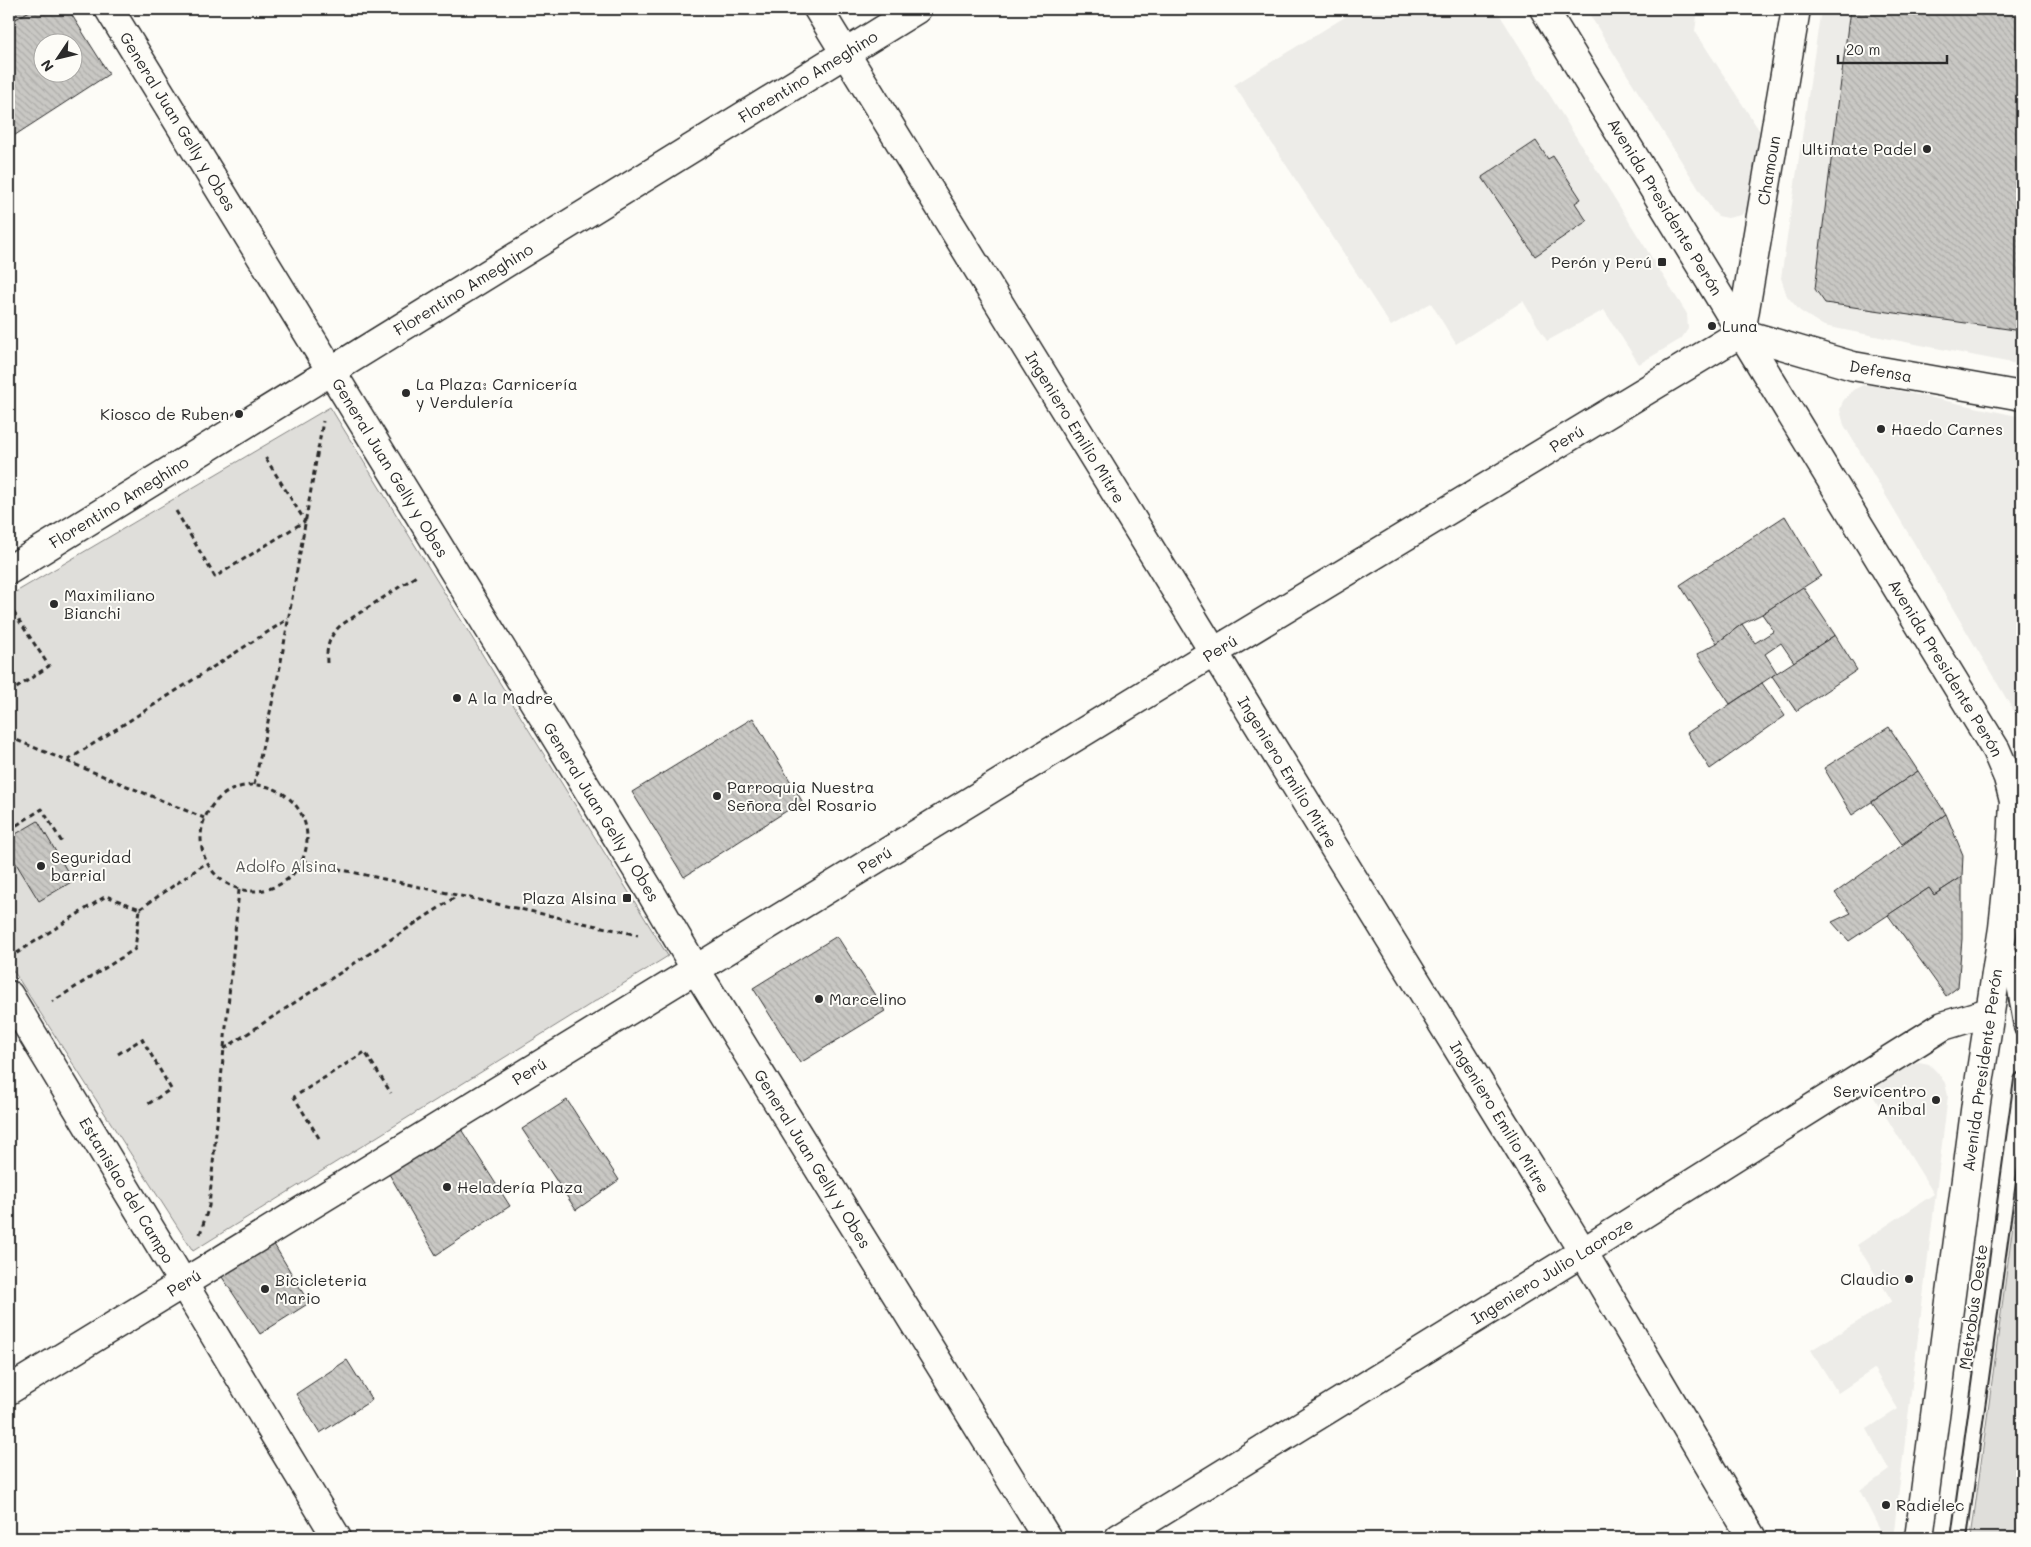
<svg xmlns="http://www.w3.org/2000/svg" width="2031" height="1547" viewBox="0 0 2031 1547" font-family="Mali,sans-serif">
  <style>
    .built { fill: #edece8 }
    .park { fill: #dfdeda; stroke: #858482 }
    .building { fill: url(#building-back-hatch); stroke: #2b2b2b; fill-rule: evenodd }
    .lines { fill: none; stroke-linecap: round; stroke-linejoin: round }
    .lane-casing { stroke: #2b2b2b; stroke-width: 18 }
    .street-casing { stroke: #2b2b2b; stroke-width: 31 }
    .secondary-casing { stroke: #2b2b2b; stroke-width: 31 }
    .path { stroke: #2b2b2b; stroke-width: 3; stroke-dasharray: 5 4; stroke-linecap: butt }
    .lane { stroke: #fdfcf7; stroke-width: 14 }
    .street { stroke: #fdfcf7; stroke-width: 28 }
    .secondary { stroke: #fdfcf7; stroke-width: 28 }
    .poi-dot { fill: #2b2b2b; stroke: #fdfcf7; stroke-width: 2 }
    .labels { text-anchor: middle; stroke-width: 4; stroke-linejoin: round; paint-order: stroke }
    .street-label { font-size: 16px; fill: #2b2b2b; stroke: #fdfcf7 }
    .poi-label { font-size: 16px; fill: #2b2b2b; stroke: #fdfcf7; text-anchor: start }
    .park-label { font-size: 16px; fill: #585857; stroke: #fdfcf7 }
  </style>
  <defs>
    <pattern id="building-back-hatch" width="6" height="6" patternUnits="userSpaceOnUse" patternTransform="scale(1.25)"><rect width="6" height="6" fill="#c9c8c4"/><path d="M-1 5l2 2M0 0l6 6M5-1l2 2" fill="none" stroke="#adaca9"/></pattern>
  </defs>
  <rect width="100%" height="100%" fill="#fdfcf7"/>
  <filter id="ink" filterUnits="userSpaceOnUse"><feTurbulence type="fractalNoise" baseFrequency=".02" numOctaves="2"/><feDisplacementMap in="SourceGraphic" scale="10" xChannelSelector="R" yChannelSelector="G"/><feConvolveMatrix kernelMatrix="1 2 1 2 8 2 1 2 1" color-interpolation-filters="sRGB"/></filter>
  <g filter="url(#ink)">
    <g class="built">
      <path d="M1358,9H1496L1687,314L1688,329L1681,339L1639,364L1604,310L1547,341L1523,301L1456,344L1431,303L1391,326L1234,85Z"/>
      <path d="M1586,9H1698L1695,31L1761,133L1749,208L1741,215L1728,218L1718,216L1712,210Z"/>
      <path d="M1821,9H2022V365L1824,326L1800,311L1787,296L1781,278Z"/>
      <path d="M1863,385H1871L2022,417V725L1844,425L1840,410L1843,401L1853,390Z"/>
      <path d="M1919,1062L1929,1064L1938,1073L1945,1083L1948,1096L1893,1538H1876L1882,1534L1860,1491L1889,1470L1867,1429L1898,1409L1874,1369L1838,1393L1811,1350L1892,1301L1857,1245L1934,1194L1870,1091L1909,1065Z"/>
    </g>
    <g class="park">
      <path d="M330,407L668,956L193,1251L9,964V596Z"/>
      <path d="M2022,1157V1538H1971Z"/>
    </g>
    <g class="building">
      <path d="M9,9H33L9,23Z"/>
      <path d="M33,9H68L109,74L9,139V23ZM42,42H72V72H42Z"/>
      <path d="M1850,9H2022V331L1825,303L1815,289Z"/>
      <path d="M1536,141L1548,159L1553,156L1581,199L1575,203L1587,221L1535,256L1482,177Z"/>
      <path d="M1785,516L1821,576L1762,614L1742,624L1717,643L1680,585Z"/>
      <path d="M1803,587L1835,635L1794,662L1781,643L1765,654L1777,673L1730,704L1697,654L1717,643L1742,624L1755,643L1774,631L1762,614Z"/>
      <path d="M1835,635L1857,670L1796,711L1772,676Z"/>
      <path d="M1762,683L1785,716L1710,769L1687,733Z"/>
      <path d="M753,718L802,801L684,877L632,792Z"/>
      <path d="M1889,727L1918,771L1852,815L1824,768Z"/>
      <path d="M1918,771L1946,814L1902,844L1872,802Z"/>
      <path d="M1946,814L1963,855L1962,877L1934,895L1929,888L1849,941L1832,922L1851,913L1835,893Z"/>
      <path d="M38,821L73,881L39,901L9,852V838Z"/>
      <path d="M1962,877V939L1958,987L1946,996L1888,915L1929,888L1934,895Z"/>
      <path d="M837,936L885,1011L800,1063L753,988Z"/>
      <path d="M567,1100L619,1180L576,1210L522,1129Z"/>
      <path d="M457,1123L510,1206L436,1255L385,1167Z"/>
      <path d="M272,1241L309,1303L260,1334L220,1274Z"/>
      <path d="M347,1360L372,1400L320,1433L296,1394Z"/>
    </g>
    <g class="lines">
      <g class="lane-casing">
        <g id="lane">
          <path d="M2008,951L2022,1029"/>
          <path d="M1959,1538L2022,1080"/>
        </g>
      </g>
      <g class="street-casing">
        <g id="street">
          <path id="s1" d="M109,9L647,886L696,970L1047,1538"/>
          <path id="s2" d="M818,9L1583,1252L1752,1538"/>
          <path id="s3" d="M1741,333L1796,9"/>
          <path id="s4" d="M1741,333L1853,366L2022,396"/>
          <path id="s5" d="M9,570L917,9"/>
          <path id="s6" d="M9,995L337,1538"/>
          <path id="s7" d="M9,1390L1214,652L1741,333"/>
          <path id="s8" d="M1119,1538L1583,1252L1943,1026L1989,1012"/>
        </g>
      </g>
      <g class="secondary-casing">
        <g id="secondary">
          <path id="s9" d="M1544,9C1696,255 1845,503 1996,750L2008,778L2014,801L2012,841L2003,928L1976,1103L1919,1538"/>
        </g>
      </g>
      <g class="path">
        <path d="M176,511L215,577L305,521L265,457"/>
        <path d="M327,663C326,648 329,636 341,625L418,575"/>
        <path d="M9,693L49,666L12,610"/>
        <path d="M9,737L204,818"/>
        <path d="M68,760L288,619"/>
        <circle cx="254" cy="838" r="53"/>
        <path d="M254,785L280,667L323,421"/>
        <path d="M9,830L42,809L63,844"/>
        <path d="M302,861L638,935"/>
        <path d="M140,909L206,863"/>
        <path d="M9,958L106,896L140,909L135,949L52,1002"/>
        <path d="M224,1049L457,896"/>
        <path d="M118,1054L142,1039L171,1089L148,1104"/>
        <path d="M319,1138L294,1097L365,1052L391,1093"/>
        <path d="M200,1234L209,1206L239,890"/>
      </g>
      <use href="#lane" class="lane"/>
      <use href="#street" class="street"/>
      <use href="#secondary" class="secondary"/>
    </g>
  </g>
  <g class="poi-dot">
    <circle cx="1927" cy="149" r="5"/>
    <rect x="1657" y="257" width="10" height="10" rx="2.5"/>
    <circle cx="1712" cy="326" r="5"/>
    <circle cx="406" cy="393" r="5"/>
    <circle cx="239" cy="414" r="5"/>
    <circle cx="1881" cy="429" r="5"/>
    <circle cx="54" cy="604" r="5"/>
    <circle cx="457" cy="698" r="5"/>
    <circle cx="717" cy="796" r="5"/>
    <circle cx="41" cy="866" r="5"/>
    <rect x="622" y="893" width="10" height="10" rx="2.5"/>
    <circle cx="819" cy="999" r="5"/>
    <circle cx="1936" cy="1100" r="5"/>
    <circle cx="447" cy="1187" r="5"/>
    <circle cx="1909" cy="1279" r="5"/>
    <circle cx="265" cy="1289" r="5"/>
    <circle cx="1886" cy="1505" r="5"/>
  </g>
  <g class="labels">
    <g class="street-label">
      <text dy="6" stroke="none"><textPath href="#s5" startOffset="939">Florentino Ameghino</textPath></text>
      <text dy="6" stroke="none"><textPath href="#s1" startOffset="132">General Juan Gelly y Obes</textPath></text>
      <text dy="6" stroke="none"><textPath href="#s3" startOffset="165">Chamoun</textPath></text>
      <text dy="6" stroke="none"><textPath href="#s9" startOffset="232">Avenida Presidente Perón</textPath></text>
      <text dy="6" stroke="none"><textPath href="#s5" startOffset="534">Florentino Ameghino</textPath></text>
      <text dy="6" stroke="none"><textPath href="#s4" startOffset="145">Defensa</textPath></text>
      <text dy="6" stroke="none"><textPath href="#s2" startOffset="491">Ingeniero Emilio Mitre</textPath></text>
      <text dy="6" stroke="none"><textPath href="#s7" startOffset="1825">Perú</textPath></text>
      <text dy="6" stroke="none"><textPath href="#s1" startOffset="538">General Juan Gelly y Obes</textPath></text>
      <text dy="6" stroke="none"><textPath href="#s5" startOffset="129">Florentino Ameghino</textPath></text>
      <text dy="6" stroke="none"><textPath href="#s7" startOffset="1420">Perú</textPath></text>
      <text dy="6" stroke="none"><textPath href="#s9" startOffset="772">Avenida Presidente Perón</textPath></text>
      <text dy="6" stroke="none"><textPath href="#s2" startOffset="896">Ingeniero Emilio Mitre</textPath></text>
      <text dy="6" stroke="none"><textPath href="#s1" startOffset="942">General Juan Gelly y Obes</textPath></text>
      <text dy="6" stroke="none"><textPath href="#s7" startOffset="1015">Perú</textPath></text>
      <text transform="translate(1982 1070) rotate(-82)" y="6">Avenida Presidente Perón</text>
      <text dy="6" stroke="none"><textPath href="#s7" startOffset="610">Perú</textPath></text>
      <text dy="6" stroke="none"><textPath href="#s2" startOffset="1301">Ingeniero Emilio Mitre</textPath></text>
      <text dy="6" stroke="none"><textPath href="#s1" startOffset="1348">General Juan Gelly y Obes</textPath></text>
      <text dy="6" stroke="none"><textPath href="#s6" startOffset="228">Estanislao del Campo</textPath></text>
      <text dy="6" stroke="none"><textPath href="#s8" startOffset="509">Ingeniero Julio Lacroze</textPath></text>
      <text dy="6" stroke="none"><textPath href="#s7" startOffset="205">Perú</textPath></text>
      <text transform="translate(1973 1307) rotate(-82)" y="6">Metrobús Oeste</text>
    </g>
    <g class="poi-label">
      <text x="1917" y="155" text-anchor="end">Ultimate Padel</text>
      <text x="1652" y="268" text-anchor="end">Perón y Perú</text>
      <text x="1722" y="332">Luna</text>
      <text x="416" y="390">La Plaza: Carnicería<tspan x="416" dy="18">y Verdulería</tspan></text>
      <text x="229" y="420" text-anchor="end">Kiosco de Ruben</text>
      <text x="1891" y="435">Haedo Carnes</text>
      <text x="64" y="601">Maximiliano<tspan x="64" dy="18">Bianchi</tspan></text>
      <text x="467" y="704">A la Madre</text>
      <text x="727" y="793">Parroquia Nuestra<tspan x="727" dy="18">Señora del Rosario</tspan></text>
      <text x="51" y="863">Seguridad<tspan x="51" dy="18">barrial</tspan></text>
      <text x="617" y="904" text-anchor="end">Plaza Alsina</text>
      <text x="829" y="1005">Marcelino</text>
      <text x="1926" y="1097" text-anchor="end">Servicentro<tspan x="1926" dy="18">Anibal</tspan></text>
      <text x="457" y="1193">Heladería Plaza</text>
      <text x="1899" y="1285" text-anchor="end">Claudio</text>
      <text x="275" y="1286">Bicicleteria<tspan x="275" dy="18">Mario</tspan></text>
      <text x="1896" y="1511">Radielec</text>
    </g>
    <g class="park-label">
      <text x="286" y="872">Adolfo Alsina</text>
    </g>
  </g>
  <rect width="2031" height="1547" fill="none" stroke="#fdfcf7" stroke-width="30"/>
  <rect x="15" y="15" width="2001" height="1517" fill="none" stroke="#2b2b2b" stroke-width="2" filter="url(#ink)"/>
  <g transform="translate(58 58) rotate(235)"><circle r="24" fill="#fdfcf7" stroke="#a9a8a5"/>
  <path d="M0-4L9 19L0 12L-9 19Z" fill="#2b2b2b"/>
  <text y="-8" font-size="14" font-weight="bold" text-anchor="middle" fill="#2b2b2b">N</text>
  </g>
  <path d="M1838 55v8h109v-8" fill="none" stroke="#2b2b2b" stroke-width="2.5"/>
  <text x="1846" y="55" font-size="15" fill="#2b2b2b" stroke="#fdfcf7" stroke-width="4" paint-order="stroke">20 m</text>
</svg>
